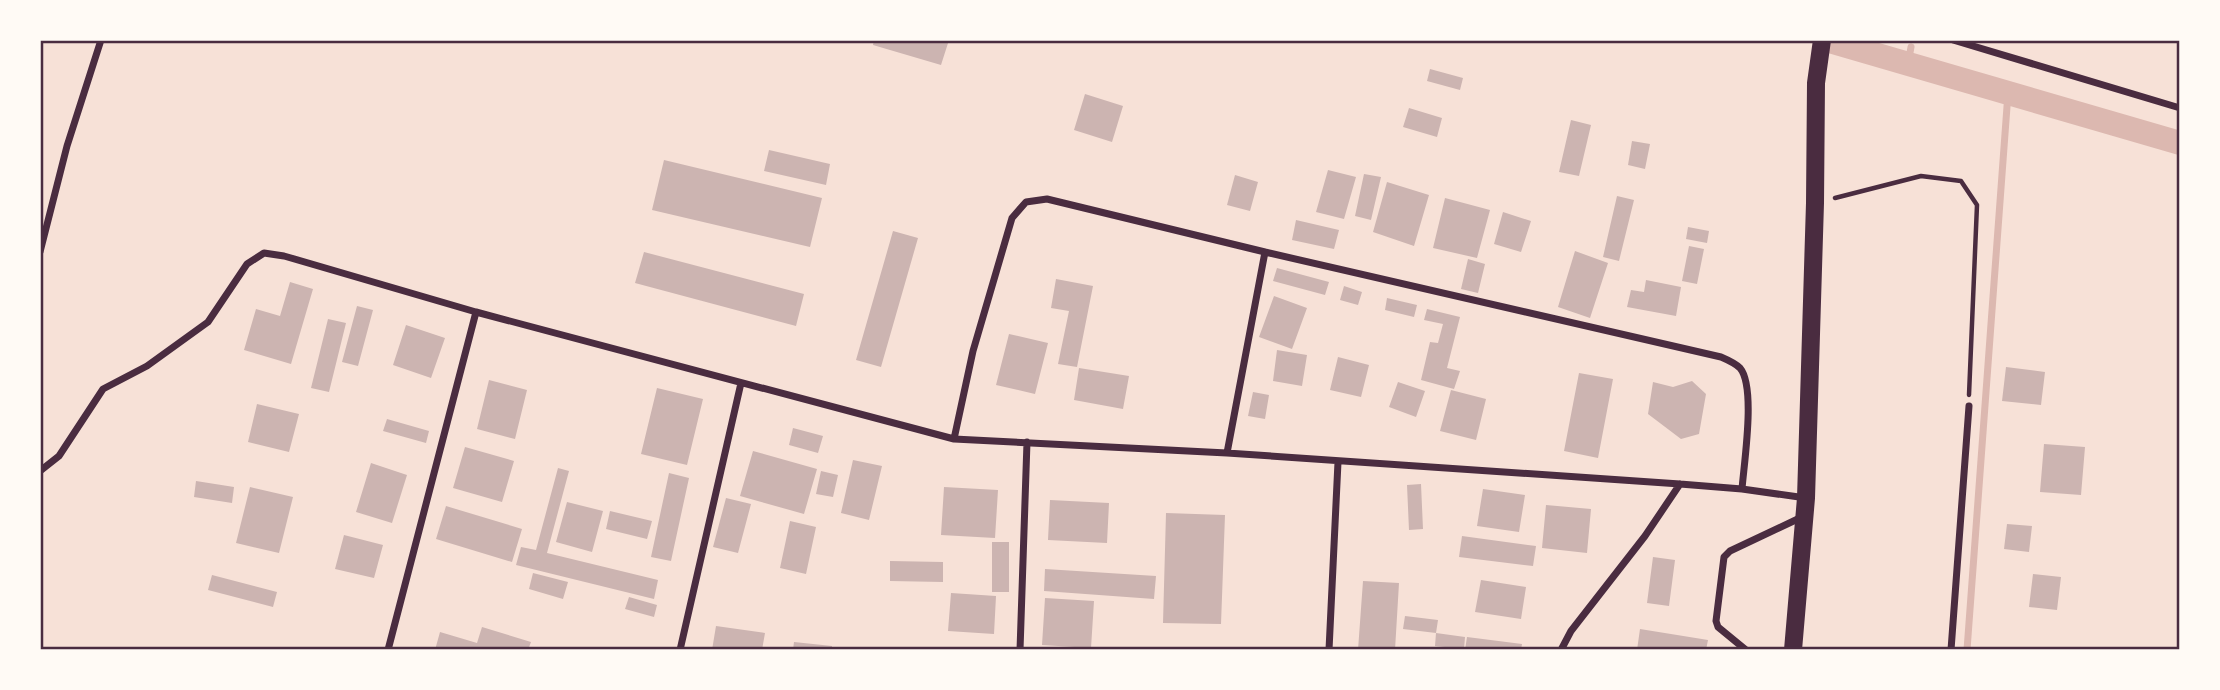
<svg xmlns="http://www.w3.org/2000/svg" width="2220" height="690" font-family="'DejaVu Sans',sans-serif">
  <rect width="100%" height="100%" fill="#f7e1d7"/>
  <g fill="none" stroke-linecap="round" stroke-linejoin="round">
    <path stroke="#dcb8b0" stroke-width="7" d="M1908,64L1911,47
      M1967,650L2008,93"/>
    <path stroke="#dcb8b0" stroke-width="24" d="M1826,40L2180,143"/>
  </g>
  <path fill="#ccb4b1" d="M874,40H949L941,65L873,45Z
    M1430,69L1463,78L1460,90L1427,81Z
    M1085,94L1123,106L1112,142L1074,130Z
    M1409,108L1442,118L1437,137L1403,127Z
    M1571,120L1591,125L1579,176L1559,172Z
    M1632,141L1650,144L1645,169L1628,165Z
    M769,150L830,164L826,185L764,171Z
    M664,160L822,198L810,247L652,210Z
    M1328,170L1356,177L1344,219L1316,212Z
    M1364,174L1381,177L1371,220L1355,216Z
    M1235,175L1258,182L1250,211L1227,205Z
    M1387,182L1429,195L1414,246L1373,232Z
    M1617,196L1634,200L1619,261L1603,257Z
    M1445,198L1490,210L1477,258L1433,248Z
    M1503,212L1531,221L1521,252L1494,244Z
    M1296,220L1339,230L1334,249L1292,240Z
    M1688,227L1709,231L1707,243L1686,239Z
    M893,231L918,238L881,367L856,360Z
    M1689,246L1704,249L1697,284L1682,281Z
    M1575,251L1608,263L1590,318L1558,307Z
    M644,252L804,294L796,326L635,283Z
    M1468,259L1485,264L1478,293L1461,289Z
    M1277,268L1329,282L1325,295L1273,281Z
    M1056,279L1093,286L1077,367L1058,364L1069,311L1051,308Z
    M1646,280L1681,287L1676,316L1627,307L1631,290L1644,292Z
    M290,282L313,289L291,364L244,350L256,309L280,316Z
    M1344,286L1362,292L1358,305L1340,300Z
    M1274,296L1307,308L1292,349L1259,337Z
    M1387,298L1417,305L1414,317L1385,310Z
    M357,306L373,310L358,366L342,362Z
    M1427,309L1460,317L1447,368L1460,371L1454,389L1421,380L1430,342L1438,343L1443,324L1424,320Z
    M328,319L346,323L329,392L311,388Z
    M406,325L445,338L431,378L393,365Z
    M1009,334L1048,343L1035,394L996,385Z
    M1277,350L1307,355L1302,386L1273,381Z
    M1338,357L1369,365L1361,397L1330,390Z
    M2006,367L2045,372L2041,405L2002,401Z
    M1079,368L1129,376L1123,409L1074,400Z
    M1579,373L1613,379L1598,458L1564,451Z
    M489,380L527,390L515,439L477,429Z
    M1692,381L1706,394L1699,434L1681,439L1648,414L1653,382L1673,387Z
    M1398,382L1425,391L1416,417L1389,407Z
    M657,388L703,399L687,465L641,454Z
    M1451,390L1486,399L1476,440L1440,431Z
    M1253,392L1269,395L1265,419L1248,416Z
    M257,404L299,414L289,452L248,442Z
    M387,419L429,431L426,443L383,431Z
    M793,428L823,436L818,453L789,445Z
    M2044,444L2085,447L2081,495L2040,492Z
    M465,447L514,461L502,502L453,488Z
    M753,451L817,469L804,514L740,496Z
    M853,460L882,466L869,520L841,513Z
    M371,463L407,475L392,523L356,512Z
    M558,468L569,471L547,553L658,580L654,599L516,565L521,547L536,550Z
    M821,471L838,475L833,497L816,494Z
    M669,473L689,478L671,561L651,557Z
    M196,481L234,487L232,503L194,497Z
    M1421,484L1423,529L1409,530L1407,485Z
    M250,487L293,497L279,553L236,543Z
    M944,487L998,490L995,538L941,535Z
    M1483,489L1525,495L1519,532L1477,526Z
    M726,498L751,504L738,553L713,547Z
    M1050,500L1109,503L1107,543L1048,540Z
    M567,502L603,511L592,552L556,542Z
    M1546,505L1591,509L1587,553L1542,548Z
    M446,506L522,529L512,562L436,539Z
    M610,511L652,521L647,539L606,529Z
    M1166,513L1225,515L1221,624L1163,623Z
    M790,521L816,527L806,574L780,568Z
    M2007,524L2032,526L2029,552L2004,549Z
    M344,535L383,545L374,578L335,569Z
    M1462,536L1536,546L1533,566L1459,557Z
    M992,542H1009V592H992Z
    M1653,557L1675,560L1669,606L1647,603Z
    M890,561L943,562V582L890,581Z
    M1045,569L1156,576L1154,599L1044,591Z
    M533,573L568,582L563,599L529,589Z
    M2033,574L2061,577L2057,610L2029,607Z
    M212,575L277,592L273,607L208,590Z
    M1481,580L1526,587L1521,619L1475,612Z
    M1363,581L1399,583L1395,650H1358Z
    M951,593L996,596L994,634L948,631Z
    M629,597L657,605L654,617L625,609Z
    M1045,598L1094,601L1091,648L1042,645Z
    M1405,616L1438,620L1436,633L1403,629Z
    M716,626L765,633L762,650H712Z
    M482,627L531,642L528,650H435L440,632L477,643Z
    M1640,629L1708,640L1706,650H1637Z
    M1436,633L1465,637L1464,649L1435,646Z
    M1467,637L1522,644L1521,650H1465Z
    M794,642L832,646V650H793Z"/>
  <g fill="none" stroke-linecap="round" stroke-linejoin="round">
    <path stroke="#4a2c40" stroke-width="4.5" d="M1835,198L1921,176L1961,181L1977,205L1969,395"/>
    <path stroke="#4a2c40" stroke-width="7" d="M1953,40L2180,108
      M40,252L67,146L101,40
      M954,439L973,351L1012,218L1026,202L1047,199L1265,252
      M1227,453L1265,252L1721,357C1728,360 1735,363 1740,368C1756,387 1744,463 1742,489
      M40,471L59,456L103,389L147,366L208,322L247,264L264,253L284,256L476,312L954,439L1227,453L1680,484L1742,489L1806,498
      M388,650L476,312
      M680,650L741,383
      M1020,650L1027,442
      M1329,650L1338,462
      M1561,650L1571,631L1645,536L1680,484
      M1746,650L1718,627L1716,621L1724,557L1730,551L1802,517
      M1951,650L1969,406"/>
    <path stroke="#4a2c40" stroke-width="18" d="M1793,650L1806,498L1815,203L1816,83L1822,40"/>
  </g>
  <rect width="2220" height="690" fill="none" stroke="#fffaf5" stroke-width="84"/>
  <rect x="42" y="42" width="2136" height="606" fill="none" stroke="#4a2c40" stroke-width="2.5"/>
</svg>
